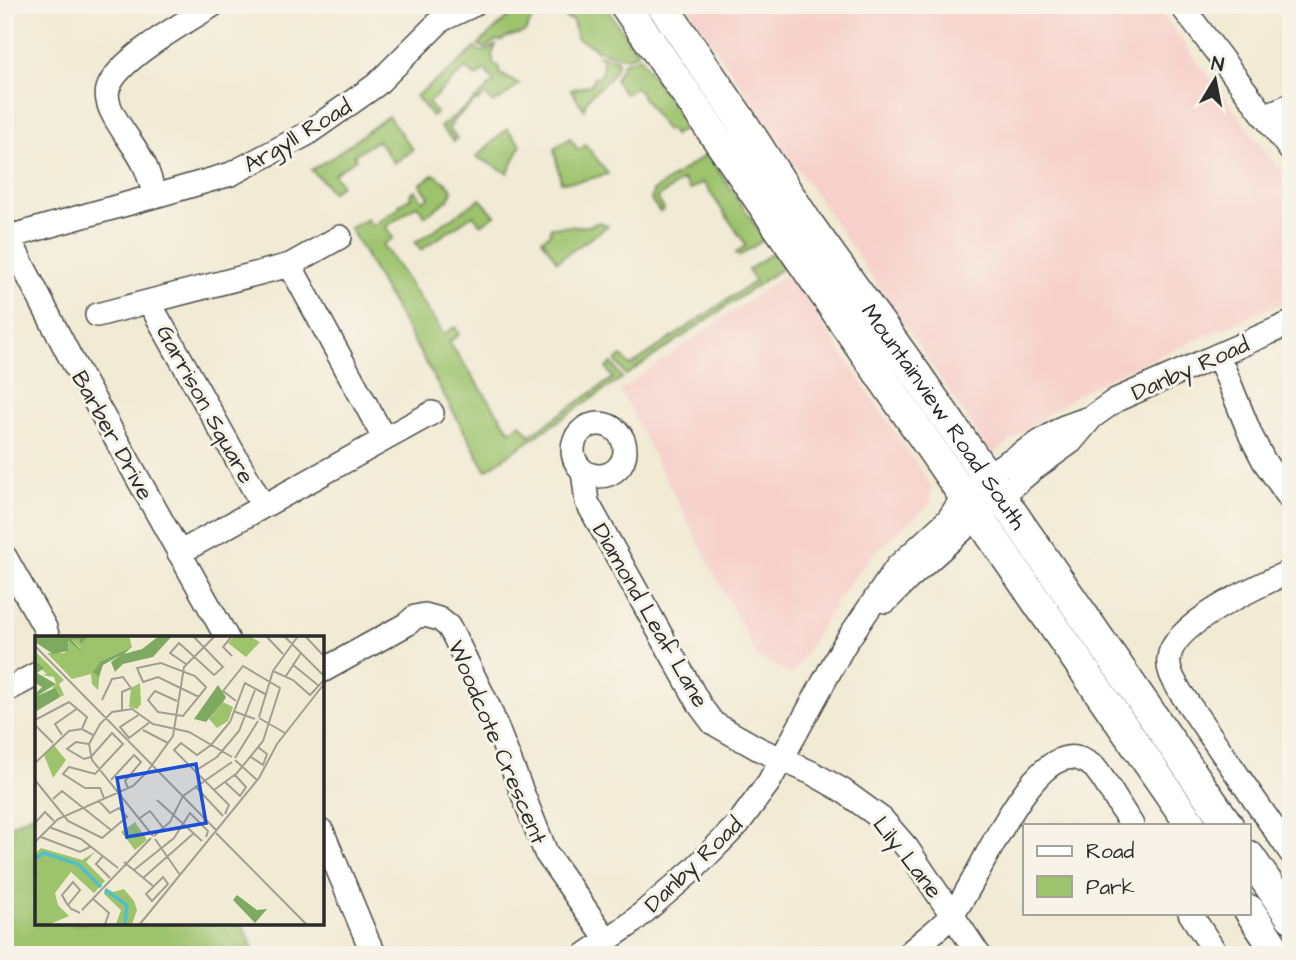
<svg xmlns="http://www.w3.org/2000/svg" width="1296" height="960" font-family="'Architects Daughter',sans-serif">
  <rect width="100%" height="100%" fill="#f7f3e8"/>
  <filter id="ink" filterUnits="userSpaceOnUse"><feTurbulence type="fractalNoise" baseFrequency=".0143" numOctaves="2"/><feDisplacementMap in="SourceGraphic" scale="14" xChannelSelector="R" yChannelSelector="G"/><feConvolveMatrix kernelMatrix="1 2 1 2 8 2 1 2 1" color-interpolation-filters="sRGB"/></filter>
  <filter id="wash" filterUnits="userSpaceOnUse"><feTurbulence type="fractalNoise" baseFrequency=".00686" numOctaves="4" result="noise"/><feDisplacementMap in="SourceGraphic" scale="28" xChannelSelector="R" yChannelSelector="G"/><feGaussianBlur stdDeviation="1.57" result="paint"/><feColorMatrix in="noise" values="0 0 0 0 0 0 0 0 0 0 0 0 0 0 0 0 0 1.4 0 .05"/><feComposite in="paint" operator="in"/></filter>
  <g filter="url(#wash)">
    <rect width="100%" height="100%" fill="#f1ead4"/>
    <path fill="#f7d0cb" d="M686,5H1155L1291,185V299L1124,371L1085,390L1052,411L991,455L919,346Z
      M788,273L932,487L930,504L873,554L842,593L792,675L758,658L620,390Z"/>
    <path fill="#9dc36d" stroke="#64774c" stroke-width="2" d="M521,5H604L638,53C621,62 614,53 596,50V48L577,38L573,21L564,17V13L554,9L544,11L543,15L534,16L525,32L505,38L503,40L495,41L485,48L478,45Z
      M496,45L492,55L494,65L499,66L500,74L519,84L500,100L499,99L493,103L485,95L478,101L476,100L451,123L452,125L448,128L457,138L454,141L440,127L469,105L494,82L485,70L476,77L466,68L428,103L436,112L432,116L416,96L453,68L475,48C485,55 487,49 496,45Z
      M597,55L616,59L618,61C612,87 587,89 584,109L571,90L592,84L594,77L599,78L603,68L602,57Z
      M640,57L687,126L674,135L670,129L666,131L636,87L625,94L615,80L623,63Z
      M388,116L413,150L394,163L378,140L354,155L356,159L334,174L341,185L331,193L325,183L311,170L333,157Z
      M507,129L521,145L508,173L476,157Z
      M570,138L578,150L586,145L608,174L581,181L561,182L554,149Z
      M707,154L765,239L739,256L736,253L746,245L703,182L690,190L683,180L657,198L664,209L660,212L651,200L653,191Z
      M434,174L450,186L452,190L449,199L425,216L417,205L386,227L393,238L383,245L444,334L455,327L459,334L449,342L510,431L521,424L530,435L613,378L606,368L612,363L622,378L486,470L350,228L367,219L372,226L399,208V205L411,197L410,194L415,190L423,201L429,197L420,184Z
      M480,199L495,215L481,225L473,215L421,250L415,243Z
      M600,222L608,226L557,261L542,239L550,234L551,227L588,226Z
      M774,252L784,267L626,375L616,361L622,356L630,366L755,281L748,270Z
      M37,812V923H242L255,955H5V828Z"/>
  </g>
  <g filter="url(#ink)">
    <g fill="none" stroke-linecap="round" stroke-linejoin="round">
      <defs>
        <path id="minor" d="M1181,5L1291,151
          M441,20L473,5
          M1264,116L1291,105
          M155,196C152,186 149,175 145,166C136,146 120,130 111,110C108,103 106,96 108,89C117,59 186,22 213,5
          M5,229L20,260L69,355L227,638
          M5,238L155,196L231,174L305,135L376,85L441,20L451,5
          M290,265L384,438
          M149,302L263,506
          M97,315L290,265L340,237
          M1218,355L1251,436L1264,461L1291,500
          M573 450a26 26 0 1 1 52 0a26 26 0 1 1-52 0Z
          M583,471L587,502L701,707L713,723L759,749L812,773L842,790L882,819L907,848L979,955
          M179,553L432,413
          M5,557L45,628L48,638
          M1291,571C1262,584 1173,623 1169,658C1167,671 1175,682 1181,693L1291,853
          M886,601L907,580L978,516L1032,470L1071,442L1092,417
          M322,671L407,624L415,617L425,615L439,619L448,626L453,634L489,708L546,853L607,940
          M5,691L37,674
          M322,831L368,942L375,955
          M1190,913L1217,955
          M585,955L629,925L693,870L738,824L769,782L844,645L897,567L948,520L964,496L998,468L1064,427L1092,417L1116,400L1291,323
          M907,955C921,942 938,930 951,916C977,887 1030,741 1080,759C1085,761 1090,764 1094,767C1107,782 1120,808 1132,825"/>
        <g id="major">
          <path d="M625,5L1191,825"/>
          <path id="s1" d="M662,5L738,116L806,221L914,371L1228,825"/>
          <path d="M1249,856L1291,917"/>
          <path d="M1249,910L1279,955"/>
        </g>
      </defs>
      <use href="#minor" stroke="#494844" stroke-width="26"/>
      <use href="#major" stroke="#494844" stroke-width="33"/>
      <use href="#minor" stroke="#fff" stroke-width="23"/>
      <use href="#major" stroke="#fff" stroke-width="30"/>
    </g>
  </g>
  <g text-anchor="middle" stroke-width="6" stroke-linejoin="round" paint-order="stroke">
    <g font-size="23" fill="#2b2b2b" stroke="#f7f3e8">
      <text transform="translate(297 135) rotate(-31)" y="8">Argyll Road</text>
      <text transform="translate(1190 368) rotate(-24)" y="8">Danby Road</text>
      <text transform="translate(206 404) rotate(61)" y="8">Garrison Square</text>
      <text dy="8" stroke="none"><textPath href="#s1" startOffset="499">Mountainview Road South</textPath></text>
      <text transform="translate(113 435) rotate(61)" y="8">Barber Drive</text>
      <text transform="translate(651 615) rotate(60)" y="8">Diamond Leaf Lane</text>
      <text transform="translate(498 742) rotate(67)" y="8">Woodcote Crescent</text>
      <text transform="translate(908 857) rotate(52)" y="8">Lily Lane</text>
      <text transform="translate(693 864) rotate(-44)" y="8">Danby Road</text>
    </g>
  </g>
  <g transform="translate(35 636)">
    <rect width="289" height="289" fill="#f1ead4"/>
    <path d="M53,0H94L97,11L66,25L63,54L57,48L56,38L37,43L12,17H30L34,5L35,6L47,13L37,4ZM199,0H214L225,6L211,21L193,7ZM0,15L29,44L24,48L29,59L25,61L17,52L21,48L19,41L7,39L12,38L0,28ZM105,47L106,68L102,73L94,71L96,52ZM188,66L198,71L193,85L182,92L174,83ZM18,108L31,124L18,142L9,119ZM100,186L112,204L100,214L86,196ZM6,212L47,224L60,216L51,226L70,245L59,257L36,236L20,257L23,269L34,280L15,288H0V218ZM71,252L78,256L89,253L99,265L102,274L97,288H81L86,274L69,258Z" fill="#9dc36d"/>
    <path d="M3,0H53L46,8L44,3L37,4L48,16L33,5V15L18,18L0,6ZM124,0H137L118,21L88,28L80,36L76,26L86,19L68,29L64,41L58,36L66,25L97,11L89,18L107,13ZM0,25L9,32L2,37L21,48L2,60L20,52L25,61L0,76V58L7,51L0,47ZM183,49L191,61L188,66L171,86L159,83ZM202,259L222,274L232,273L220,287L198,264Z" fill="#7ea960"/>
    <path fill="none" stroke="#51bfc7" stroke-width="3.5" d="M0,223L9,217L43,228L66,251M70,254L92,269L90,288"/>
    <path fill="none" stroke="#a29e90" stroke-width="2" d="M231,0L248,18M249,0L289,40M270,0L289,20M0,10L182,195M197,20L188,11L197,0M151,28L135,17L144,7L179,39L188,31L158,0M257,28L284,50M238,35L258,44L275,59L289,44M251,40L266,17M67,64L77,43L88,41L96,52L87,56V74M142,65L120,55L113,64L123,76L148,80L170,53L171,51L160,40L126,27L102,32L108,46L123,41L164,61M198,75L220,83M105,78L85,91L94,102L115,86M224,81L238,35L263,0M224,82L250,97M0,84L34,66L52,81L47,93M0,89L18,107M108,94L133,107M27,99L20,88L43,72M54,108L41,106L32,113L49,123L56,121M56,121L77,97L88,108L60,138L34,131L28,138L50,152H65L69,162M216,121L228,129L232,118L223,111M200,122L223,85M200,124L222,144M0,127L34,95L47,93L58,99M160,135L182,121L204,95L220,54M0,144L33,185L67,202L92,181L84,172L75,177L63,164M76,144L99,119L106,126L90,145L93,152M190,146L205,160L211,151L200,139M160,150L188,180M179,154L202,137L228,105L245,52L208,30L188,55L201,65M18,163L27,155L76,194M122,164L167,205M190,178L194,169L139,114L146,107L162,119L176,109L195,86L210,47L230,58M105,182L115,175L129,193M0,187L10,176L19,185M14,191L46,203L83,232M181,197L271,288M118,200L57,124L54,108L65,88L77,76L97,73L118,88L154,96L197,121M119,200L135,186L148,160L197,126M6,201L45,216L55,211M120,203L145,239M0,206L23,183L98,150L112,136L138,100L149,31L180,0M68,220L61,228L75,242M89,226L118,250M99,234L139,202L155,177L173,195L171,201M128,241L133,248L117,265L111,258ZM108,242L159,197M57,262L74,277L70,288M33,269L45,254L38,246L27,259L32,268L34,270L36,273L39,274L45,277M47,274L116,202M105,288L224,142L242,108L289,48"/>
    <path fill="#1d4ed8" fill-opacity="0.15" stroke="#1d4ed8" stroke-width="3.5" d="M161,128L171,187L92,201L82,142Z"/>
    <rect width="289" height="289" fill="none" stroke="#2b2b2b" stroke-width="3.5"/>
  </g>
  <rect width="1296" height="960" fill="none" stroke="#f7f3e8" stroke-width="28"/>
  <rect x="1023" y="824" width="228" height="91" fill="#f7f3e8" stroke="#a5a39c" stroke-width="2"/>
  <rect x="1037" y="846" width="35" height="10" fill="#ffffff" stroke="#a5a39c" stroke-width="2"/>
  <text x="1086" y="858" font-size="21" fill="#2b2b2b">Road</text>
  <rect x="1037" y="876" width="35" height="21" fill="#9dc36d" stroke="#a5a39c" stroke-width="2"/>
  <text x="1086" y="894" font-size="21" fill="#2b2b2b">Park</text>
  <g transform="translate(1215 80) rotate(10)" stroke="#f7f3e8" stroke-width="5" paint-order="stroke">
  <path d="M0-5L12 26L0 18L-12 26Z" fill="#2b2b2b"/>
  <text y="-10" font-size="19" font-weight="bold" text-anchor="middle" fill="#2b2b2b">N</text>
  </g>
</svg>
